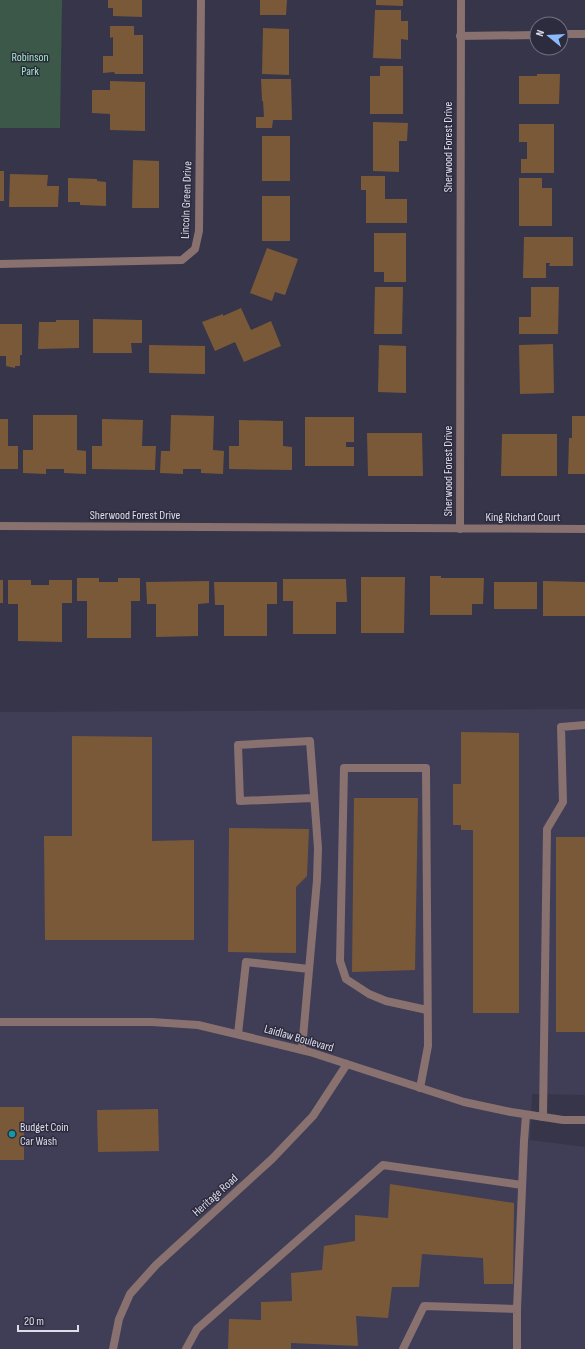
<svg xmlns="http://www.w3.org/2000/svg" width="585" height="1349" font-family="'Sofia Sans Condensed',sans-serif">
  <rect width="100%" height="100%" fill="#373549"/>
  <path fill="#403d57" d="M585,709V1095L532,1094L530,1140L585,1147V1349H0V712Z"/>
  <path fill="#3c5848" d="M0,0H62L60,128H0Z"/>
  <path fill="#7a5939" d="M108,0H142V17L113,16V8H108Z
    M260,0H287L286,15H260Z
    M376,0H403V6L376,5Z
    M375,10H401V21H408V40L401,39V59L373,58Z
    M110,26H134V35H143V74H115L114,72L103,73V56H113V37L110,38Z
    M263,28L289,29V75L262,74Z
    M380,66H403V114H370V76H380Z
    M537,74H560L559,104H519V76H537Z
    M261,79H291L292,120H273L272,128H256V117H264L263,101H262Z
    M110,81L145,82V131L110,130V114L92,113V90H110Z
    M373,122L408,123L407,141H399V172L373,171Z
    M519,124H554V173H521V159H527V142H519Z
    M262,136H290V181H262Z
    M133,160L159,161V208H132Z
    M0,171H4V201H0Z
    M10,174L48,175L47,186H59L58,207H9Z
    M361,176H385V199H407V223H366V190H361Z
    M68,178L97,179V181L106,182V206L80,205V202H68Z
    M519,178H542V188H552V226H519Z
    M262,196H290V241H262Z
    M374,233H406V282H384V272H374Z
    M524,237H573V266H549L550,263H546V278H523Z
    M267,248L298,259L285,295L275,292L272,301L250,293Z
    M375,287H403L402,334H374Z
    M531,287H559L558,334H519V317H531Z
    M241,308L251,330L271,321L281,346L244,362L235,342L215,351L202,322L223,314V316Z
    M93,319L142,320V343H131L132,353H93Z
    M56,320H79V348L38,349L39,322H56Z
    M0,324H22V355H20V366H15V368L6,366V356H0Z
    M553,344L554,393L520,394L519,345Z
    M149,345L205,346V374L149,373Z
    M379,345L406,346V393L378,392Z
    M33,415H77V450L86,451V474L64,473V469H46V474L23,473V450H33Z
    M171,415L214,416L213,450L224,451L223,474L201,473V469H183V474L160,473L161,451H170Z
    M572,416H585V474H568L569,438H572Z
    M305,417H354V442H346V447H354V466H305Z
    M0,419H8V446H18V469H0Z
    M102,419L143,420L142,446H156L155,470L92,469V446H102Z
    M239,420L283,421V446L292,447V470L229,469V446H239Z
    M367,433H422L423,476H368Z
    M502,434H557V476H501Z
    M430,576H441V578H484L483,604H472V615H430Z
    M361,577H405L404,633H361Z
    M77,578H99V582H118V578H140V601H131V638H87V601H77Z
    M283,579H346L347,602H336V634H293V601H283Z
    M0,580H3V603H0Z
    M8,580H31V585H49V580H72V603H62V642L18,641V604H8Z
    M209,581V603L198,604V636L156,637V604H147L146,582Z
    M543,581L585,582V616H543Z
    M214,582H277V604H267V636H224V605H215Z
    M494,582H537V609H494Z
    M461,732L519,733V1013H473V830H461V825H453V784H461Z
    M72,736L152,737V841L194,840V940H45L44,836H72Z
    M354,798H418L415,970L352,972Z
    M229,828L309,829L307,876L296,887V953L228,952Z
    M556,837H585V1032H556Z
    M0,1107H24V1160H0Z
    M158,1109L159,1151L98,1152L97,1110Z
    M390,1184L514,1203L513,1284H484L483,1258L422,1254L419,1287H392L388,1318L356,1316L358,1346L291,1343V1349H228L229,1319L261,1320V1302L292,1301L291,1273L322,1270L324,1246L355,1241V1215L388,1218Z"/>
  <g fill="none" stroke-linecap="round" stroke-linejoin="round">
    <path stroke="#88716e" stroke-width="8" d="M238,1034L246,962L309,969
      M302,1049L317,880L318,848L310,741L238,745L240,801L313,798
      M420,1088L428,1046L426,768H344L340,961L346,979L369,994L386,1001L427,1010
      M543,1117L547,829L563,802L561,727L585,725
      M517,1309V1349
      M186,1349L197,1329L383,1165L522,1185
      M403,1349L424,1306L517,1309L524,1141L526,1115"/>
    <path stroke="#88716e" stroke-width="8" d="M561,34H585
      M460,36L537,35
      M0,264L182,260L195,249L199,231L201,0
      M0,526L585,529
      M460,529L461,0
      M0,1022H152L198,1025L310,1052L464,1102L511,1112L563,1120H585
      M113,1349L119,1319L130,1294L156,1265L272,1159L313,1116L347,1064"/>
  </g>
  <circle fill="#0f9aa8" stroke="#2d2b3e" stroke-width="1.5" cx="12" cy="1134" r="4"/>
  <g text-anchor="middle" stroke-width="3" stroke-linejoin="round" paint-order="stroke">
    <g font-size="12" fill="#a0eac1" stroke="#2d2b3e">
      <text x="30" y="61">Robinson<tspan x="30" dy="14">Park</tspan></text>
    </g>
    <g font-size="12" fill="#deddea" stroke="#2d2b3e">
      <text transform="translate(448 147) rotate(-90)" y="4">Sherwood Forest Drive</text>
      <text transform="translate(186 200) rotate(-88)" y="4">Lincoln Green Drive</text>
      <text transform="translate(448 471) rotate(-90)" y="4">Sherwood Forest Drive</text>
      <text x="135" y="519">Sherwood Forest Drive</text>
      <text x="523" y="521">King Richard Court</text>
      <text transform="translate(299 1038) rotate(16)" y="4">Laidlaw Boulevard</text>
      <text transform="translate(215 1195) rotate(-42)" y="4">Heritage Road</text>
    </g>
    <g font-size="12" fill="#deddea" stroke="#2d2b3e" text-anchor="start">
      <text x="20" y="1131">Budget Coin<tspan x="20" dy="14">Car Wash</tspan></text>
    </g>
  </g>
  <g transform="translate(549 36) rotate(288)"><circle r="19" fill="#2d2b3e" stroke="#747283"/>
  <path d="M0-3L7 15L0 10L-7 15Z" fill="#8bb9fc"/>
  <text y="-6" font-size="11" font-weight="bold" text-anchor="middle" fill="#deddea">N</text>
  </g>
  <path d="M18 1325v6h60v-6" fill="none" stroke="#deddea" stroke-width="2"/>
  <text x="24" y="1325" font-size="12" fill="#deddea" stroke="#2d2b3e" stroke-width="3" paint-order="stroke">20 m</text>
</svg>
